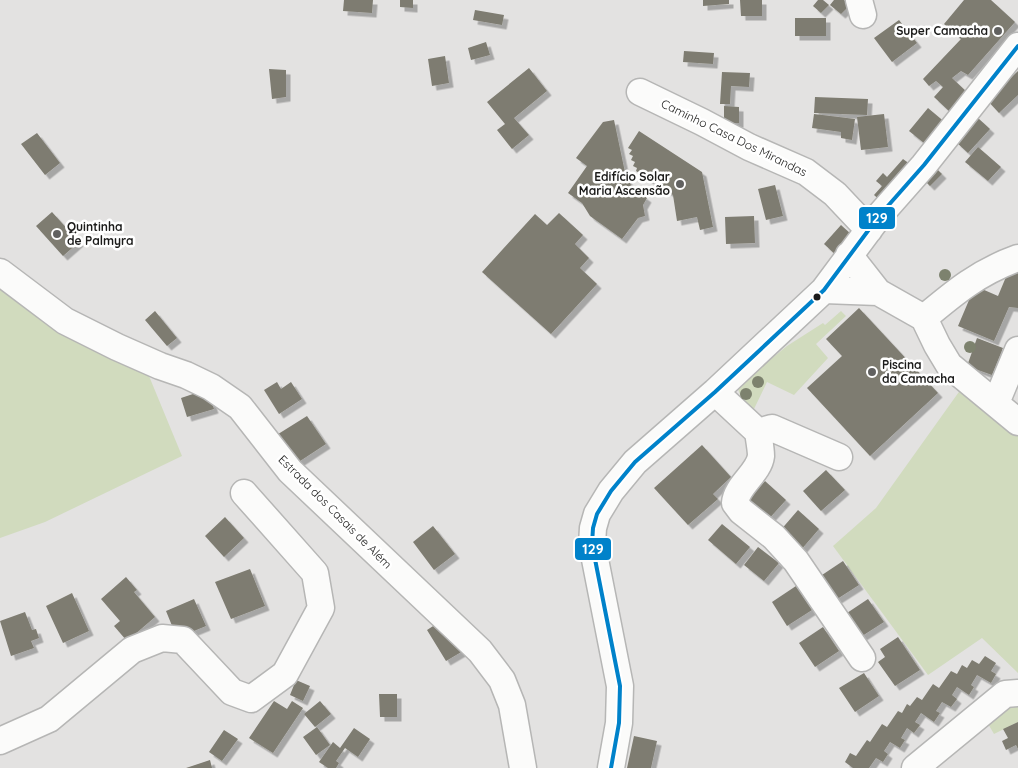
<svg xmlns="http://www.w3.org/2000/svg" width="1018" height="768" font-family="Quicksand,sans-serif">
  <defs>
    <filter id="shadow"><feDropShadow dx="4.5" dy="4.5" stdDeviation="0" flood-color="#0004"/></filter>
  </defs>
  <rect width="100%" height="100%" fill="#e3e2e1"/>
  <path fill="#d1dbbe" d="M0,286L149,376L182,456L45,522L0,538Z
    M841,311L846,316L816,344L828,358L794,395L767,382L754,409C745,404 741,399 738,389L740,384L787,346L823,323L825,325Z
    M961,389L1018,431V673L982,638L928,675L833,546L876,508Z
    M1018,702V722L994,734L987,722Z"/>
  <path fill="#7e7c71" filter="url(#shadow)" d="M344,0H373L372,13L343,11Z
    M400,0H413V8L400,7Z
    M703,0H729V4L703,6Z
    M740,0H762V16H741Z
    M818,0H823L829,5L821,13L813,6Z
    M834,0H844L850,5L841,14L830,5Z
    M964,0H991L1015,22L968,75L961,71L952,78L969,94L951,113L934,97L943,87L936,81L929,86L923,79L961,39L944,24Z
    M475,10L504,15L502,25L473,20Z
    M795,18H826V36H795Z
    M899,20L917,43L892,62L874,38Z
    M486,42L490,55L471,60L468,48Z
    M684,51L714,53L713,64L683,62Z
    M445,56L449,83L432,86L428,59Z
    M529,68L547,91L514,118L529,135L512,149L497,130L505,124L487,102Z
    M269,69L286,70V97L272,99Z
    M1018,71V95L999,113L987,100Z
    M722,72L750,73L749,87L731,86L730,104H720Z
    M815,97L868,99L867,115L814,113Z
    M724,106L739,107V123H724Z
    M928,108L947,124L929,147L909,131Z
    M814,114L855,119L852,140L841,138V132L812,128Z
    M884,114L888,147L861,150L857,117Z
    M978,118L990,129L968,153L956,142Z
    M614,120L626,177L633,188L647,198L643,205L645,216L638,218L622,239L590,216L582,203L568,193L587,166L576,158L603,122Z
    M639,131L702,172L713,227L700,230L697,217L677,221L673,195L636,171L637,168L633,166L635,162L631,160L633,156L629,154L632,150L628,148Z
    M37,133L60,163L45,175L21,144Z
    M978,147L1001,167L988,181L965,162Z
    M903,159L914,167L882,202L874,195L882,186L876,181L883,173L887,177Z
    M936,168L942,174L930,186L924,180Z
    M775,185L783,216L766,220L758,189Z
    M52,212L79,242L63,256L36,226Z
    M559,213L583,235L575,244L589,258L580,268L597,284L551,334L482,272L535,214L547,225Z
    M754,216L755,243L726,244L725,217Z
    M841,225L853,236L838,257L824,244Z
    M1011,265L1018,268V308L1009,307L994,341L958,326L975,286L998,296Z
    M859,308L938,393L870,456L807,388L842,356L826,339Z
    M155,311L177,338L167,346L145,320Z
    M977,338L1003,348L992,375L967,366Z
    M277,382L281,389L291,382L302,399L279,414L264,390Z
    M199,392L210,397L214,409L187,417L181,398Z
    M307,416L326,444L294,465L275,436Z
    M702,445L731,477L713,494L718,499L688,525L654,488Z
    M826,470L845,490L821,511L803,491Z
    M765,481L786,500L766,522L745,503Z
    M798,510L819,529L800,551L779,532Z
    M225,517L244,538L224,557L205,536Z
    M722,524L750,547L736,564L708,540Z
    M433,526L455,554L434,570L413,542Z
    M758,547L779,563L764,581L744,565Z
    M843,561L859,585L834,601L819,577Z
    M250,569L265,606L231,619L215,582Z
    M126,577L137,590L134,592L155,617L127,641L114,626L120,621L101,599Z
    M796,586L812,610L787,626L772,602Z
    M72,593L89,631L63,643L46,606Z
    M194,599L206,626L177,638L166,611Z
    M868,599L884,622L859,638L844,615Z
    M25,612L32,630L36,629L39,638L31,641L34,648L11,656L0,621Z
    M444,619L463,651L446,661L427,630Z
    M823,627L839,651L815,667L799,643Z
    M898,637L920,670L895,686L878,662L885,657L880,649Z
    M985,656L996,663L991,671L996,674L991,683L977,675L971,685L974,687L969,695L957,687L952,695L957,699L951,707L942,702L936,711L940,713L934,722L921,713L915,722L920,725L914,733L907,728L901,738L905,740L900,748L890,742L884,751L888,754L883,762L876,758L869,768H853L845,762L850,753L856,756L867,740L870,742L882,724L887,727L898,711L902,713L907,704L910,706L917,697L922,700L933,684L939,688L951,671L957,674L962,665L967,668L972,660L979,664Z
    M864,673L879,696L855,712L839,688Z
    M296,680L310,686L303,701L290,695Z
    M379,694H397V717H380Z
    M274,701L287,709L292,701L303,708L273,753L249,738Z
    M320,701L331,714L315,727L304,714Z
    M1018,722V749L1016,745L1006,750L1002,741L1008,738L1003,729Z
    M317,727L330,745L316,755L303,737Z
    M354,728L370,739L358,757L345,748L336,761L339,763L336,768H328L319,762L333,742L340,748Z
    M224,730L238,739L222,761L209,752Z
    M634,736L657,741L651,768H627Z
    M210,760L212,768H186Z"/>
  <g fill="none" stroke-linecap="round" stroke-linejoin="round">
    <defs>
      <path id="minor" d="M859,0L863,15
        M640,92L702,122L749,147L806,172L835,194L869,230
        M849,255L878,292L924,318
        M1018,258C979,272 955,292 924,318L937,345L949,365L1018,422
        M0,272L65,321L117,347L160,366L186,375L211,387L240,407L290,471L480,651L502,680L512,705L523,768
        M824,290L878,292
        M715,392L758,432C759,439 761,449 761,456C759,473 736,486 735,503L741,511L774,537L796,561L862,658
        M996,403L1018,350
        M758,432L772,428L839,457
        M0,741L49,719L132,650L162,638L183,640L232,692L251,699L285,674L321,608L315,573L244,493
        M611,768L619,723L620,686L592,544L593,528L597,514L611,491L635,462L715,392L824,290L879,216L924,165L1018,46
        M915,768L1005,694L1018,693"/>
    </defs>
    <use href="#minor" stroke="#b6b6b5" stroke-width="29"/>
    <use href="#minor" stroke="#fbfbfa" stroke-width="26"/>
    <defs>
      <path id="bus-1" d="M611,768L619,723L620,686L592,544L593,528L597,514L611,491L635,462L715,392L824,290L879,216L924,165L1018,46"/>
    </defs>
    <use href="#bus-1" stroke="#fff" stroke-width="8"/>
    <use href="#bus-1" stroke="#0082ca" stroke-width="4"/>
  </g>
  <g fill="#7d826e">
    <circle cx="945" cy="275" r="6"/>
    <circle cx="970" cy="347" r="6"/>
    <circle cx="758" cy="382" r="6"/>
    <circle cx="746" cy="394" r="6"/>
  </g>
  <g fill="#616160" stroke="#fff" stroke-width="2">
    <circle cx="998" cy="31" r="5"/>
    <circle cx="680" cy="184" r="5"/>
    <circle cx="57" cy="234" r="5"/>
    <circle cx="872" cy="372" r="5"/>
  </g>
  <circle fill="#1b1b1a" stroke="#fff" stroke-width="2" cx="817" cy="297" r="4.5"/>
  <g text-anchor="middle" stroke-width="5" stroke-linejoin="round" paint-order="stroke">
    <g font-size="12" font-weight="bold" fill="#1b1b1a" stroke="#fff" text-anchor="end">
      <text x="988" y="35">Super Camacha</text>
      <text x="670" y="181">Edifício Solar<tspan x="670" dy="14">Maria Ascensão</tspan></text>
      <text x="67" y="231" text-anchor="start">Quintinha<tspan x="67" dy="14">de Palmyra</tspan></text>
      <text x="882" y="369" text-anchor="start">Piscina<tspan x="882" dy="14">da Camacha</tspan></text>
    </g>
    <g font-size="12" fill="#1b1b1a" stroke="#fff">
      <text transform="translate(734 138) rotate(26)" y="4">Caminho Casa Dos Mirandas</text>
      <text transform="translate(335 512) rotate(45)" y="4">Estrada dos Casais de Além</text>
    </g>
  </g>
  <g stroke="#fff" stroke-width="2">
    <rect x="858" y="206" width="38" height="24" rx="5" fill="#0082ca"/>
    <rect x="574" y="537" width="38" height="24" rx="5" fill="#0082ca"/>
  </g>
  <g font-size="14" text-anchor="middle" font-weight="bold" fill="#fff">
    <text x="877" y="223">129</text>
    <text x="593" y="554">129</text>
  </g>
</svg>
